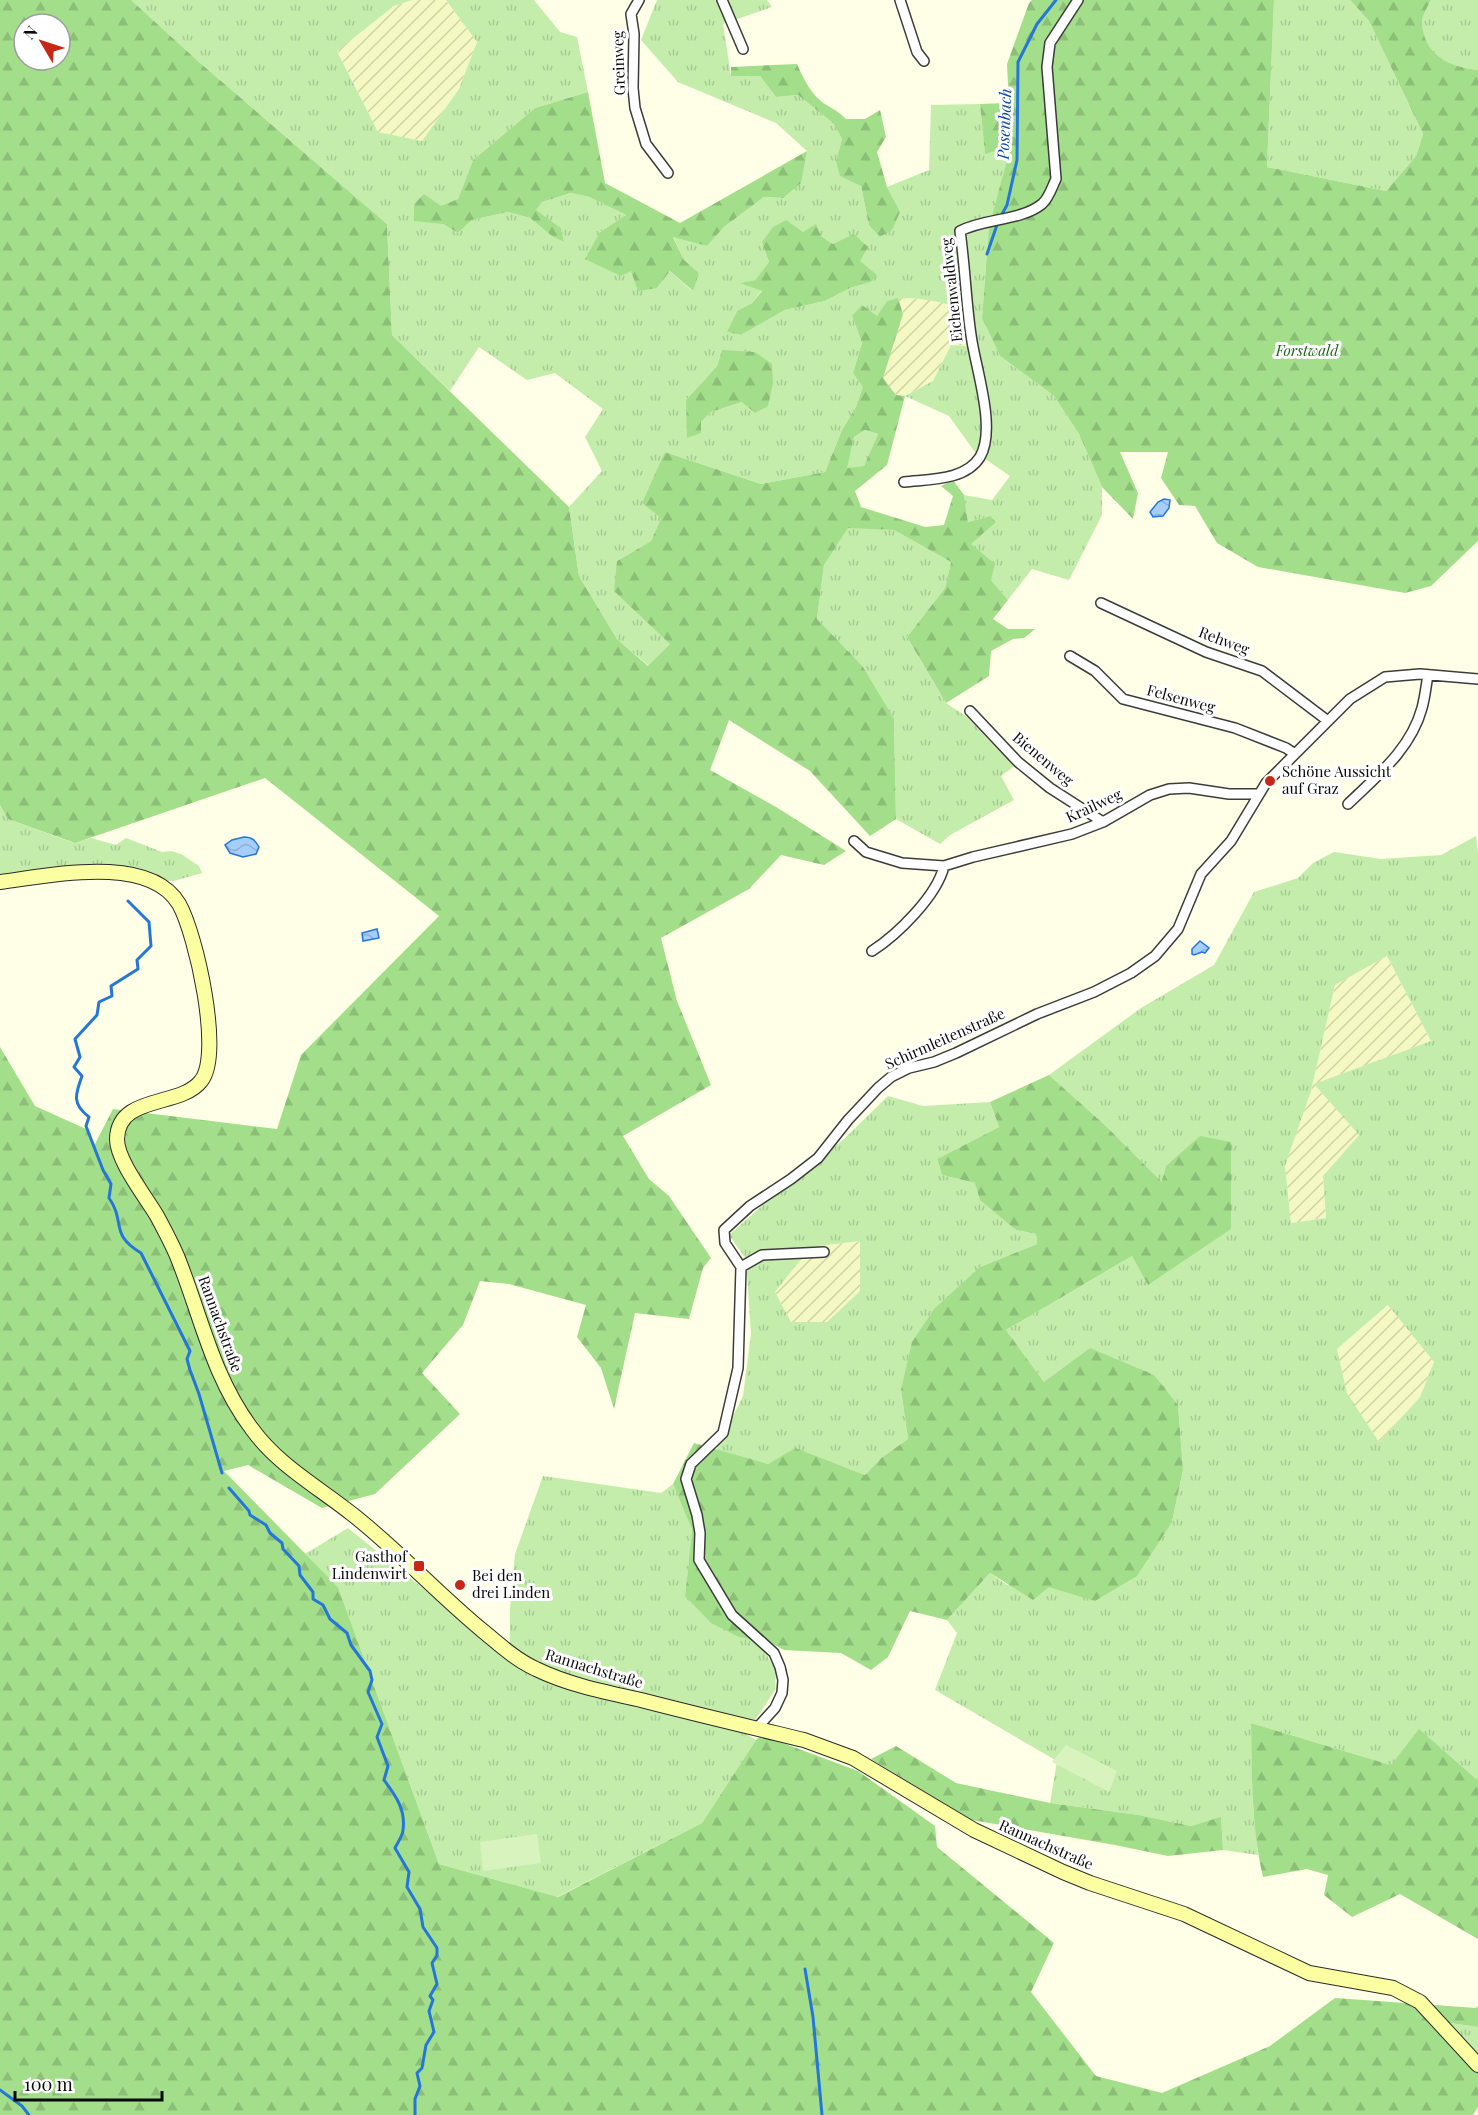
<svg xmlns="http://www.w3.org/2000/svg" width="1478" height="2115" font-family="'Playfair Display',serif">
  <defs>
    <pattern id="farmland-furrows" width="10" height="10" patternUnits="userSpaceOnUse" patternTransform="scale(1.5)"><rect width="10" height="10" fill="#f4f8c3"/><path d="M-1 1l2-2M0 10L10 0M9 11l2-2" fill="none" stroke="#d0d3a6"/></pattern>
    <pattern id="grass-tufts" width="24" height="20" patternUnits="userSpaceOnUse" patternTransform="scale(1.5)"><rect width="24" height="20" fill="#c4edac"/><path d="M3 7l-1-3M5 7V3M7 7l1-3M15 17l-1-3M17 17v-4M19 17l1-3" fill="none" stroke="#a7ca93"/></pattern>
    <pattern id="forest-firs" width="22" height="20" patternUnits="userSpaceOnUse" patternTransform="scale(1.5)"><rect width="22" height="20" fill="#a3df8a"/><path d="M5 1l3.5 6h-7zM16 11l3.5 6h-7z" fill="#8bbe76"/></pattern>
    <pattern id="water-waves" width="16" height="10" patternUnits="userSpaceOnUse" patternTransform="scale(1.5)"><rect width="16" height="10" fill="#a5cefc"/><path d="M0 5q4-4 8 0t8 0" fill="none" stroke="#8db0d7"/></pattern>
  </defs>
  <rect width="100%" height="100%" fill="#fffee6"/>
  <path fill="url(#farmland-furrows)" d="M412,0H446L477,42L459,89L422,141L378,132L337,50L394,6Z
    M898,298L927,299L964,307L968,346L951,345L933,381L905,396L896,395L883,378L903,314Z
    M1387,956L1431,1041L1315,1084L1359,1135L1323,1176L1326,1218L1291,1223L1285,1166L1311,1091L1335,985Z
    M860,1241V1291L827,1322H791L775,1292L811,1247Z
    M1389,1305L1434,1362L1420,1397L1379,1442L1347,1393L1337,1349Z"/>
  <path fill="url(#grass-tufts)" fill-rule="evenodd" d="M131,0H412L394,6L337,51L378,132L422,141L459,89L477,42L446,0H534L560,32L577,37L588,92L535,108L473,160L458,199L441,207L443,224L458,233L472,220L508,212L530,218L553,237L564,242L561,228L535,210L542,202L571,193L589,197L626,215L600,232L631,271L657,288L670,271L692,291L699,273L684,260L673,236L707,246L724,227L764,197L783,198L807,151L776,123L678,82L641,40L657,0H767L772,7L723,24L731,76H760L776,97L798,95L834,124L842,139L836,161L861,186L869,225L899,212L887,187L929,170L931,105L980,104L985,153L1012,145L989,226L982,318L1000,356L1054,396L1079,434L1102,487V515L1069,580L1032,569L1008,600L991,580L971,544L990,516L968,522L964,495L992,500L1010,476L975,452L949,416L905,396L933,381L951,345L968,346L964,308C938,302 912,294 887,301L877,317L852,316L862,343L853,373L864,387L856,407L842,430L825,472L761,484L665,452L661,518L651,541L617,561L670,644L649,666L617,639L579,576L569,507L602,471L585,437L603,409L555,373L527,380L479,347L450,391L392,335L387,224L199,62ZM803,232L821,236L833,244L871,282L850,288L825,301L785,310L741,335L728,332L737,311L752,303L762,290L742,283L755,280L769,262L762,242ZM722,350L742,402L711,412L701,422L686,400L717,366Z
    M1274,0H1350L1369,21L1423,134L1416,156L1386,191L1267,167Z
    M1431,0H1478V70C1450,67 1422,55 1422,22C1422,16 1428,6 1431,0Z
    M865,430L878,434L864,466L846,469L854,437Z
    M848,527L894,530L951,562L945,588L907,637L946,703L967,717L997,749L1016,765L1001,776L1014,800L950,835L940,844L896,819L894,719L817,619L824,565Z
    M0,805L8,819L74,843L91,838L116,845L126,838L162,852L171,851L181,854L199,866L202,873L174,881H165L136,870L0,878Z
    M1476,836L1478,852V1778L1477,1779L1391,1765L1251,1723L1253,1808L1258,1855L1223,1850L1221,1818L1191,1826L1139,1815L1050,1803L1057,1761L935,1690L957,1633L947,1620L990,1573L1007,1585L1048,1587L1172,1522L1183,1470L1178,1405L1044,1382L1006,1330L1132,1256L1149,1285L1163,1183L1106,1126L1049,1075L1141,1008L1214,965L1254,892L1298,878L1313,863L1334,852L1381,859L1441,855ZM1387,956L1431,1041L1314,1084L1359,1135L1323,1176L1326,1218L1291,1223L1285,1166L1311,1091L1335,985ZM1388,1305L1434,1362L1420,1397L1379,1442L1347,1393L1337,1349Z
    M888,1096L923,1106L990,1102L999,1127L937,1159L942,1175L975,1183L1016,1230L1036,1234L1037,1244L980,1267L901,1390L908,1439L881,1458L865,1475L795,1449L768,1464L716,1450L743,1396L751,1334L746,1259L729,1235L772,1197L844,1139ZM860,1241V1291L827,1322H791L775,1292L811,1247Z
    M543,1476L661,1493L673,1484L692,1530L685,1596L758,1641L776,1670L775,1690L746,1734L756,1740L702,1823L557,1897L439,1864L338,1587L305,1554L348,1528L460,1618L510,1661V1609L515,1554Z
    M1441,2022L1478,2027V2065Z"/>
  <path fill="url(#forest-firs)" fill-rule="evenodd" d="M0,0H131L199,62L387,224L392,335L569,507L579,576L617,639L648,666L670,644L614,591L617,561L651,541L661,518L642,503L665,452L761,484L825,472L842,430L856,407L863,387L853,373L862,343L852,316L862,305L877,316L887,301L898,298L903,314L883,378L896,395L905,396L887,465L855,491L861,507L925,527L944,525L953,496L941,486L953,480L964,495L968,522L990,516L996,522L971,544L995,564L991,580L1008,600L993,619L1008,629H1035L1024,638L1013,639L991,651L989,676L946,703L907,637L945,588L951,562L894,530L848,528L824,565L817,619L863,667L894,719L896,819L870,836L810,771L729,720L710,770L776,807L846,851L824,865L781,855L749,889L661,938L677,1001L711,1085L623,1136L649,1179L669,1196L711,1258L703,1268L689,1319L635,1313L614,1409L601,1368L577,1337L586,1305L509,1284L480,1281L463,1325L422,1373L460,1414L375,1494L322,1508L248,1465L224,1471L338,1587L439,1864L558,1897L702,1823L756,1740L761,1735L858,1771L935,1826L937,1847L1054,1943L1031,1992L1096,2076L1162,2093L1270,2046L1335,1998L1476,2008L1478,2006V2027L1442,2022L1478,2065V2107L1473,2115H0V1047L35,1106L86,1129L94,1146L113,1109L277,1129L301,1055L439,916L265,778L75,843L8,819L0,805ZM24,24H60V60H24ZM865,430L878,434L864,466L847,468L854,437Z
    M1032,0H1274L1267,167L1386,191L1416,156L1423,134L1369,21L1350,0H1431C1428,6 1422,16 1422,22C1423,55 1450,67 1478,70V541L1431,586L1405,593L1258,567L1217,543L1195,506L1179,505L1161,478L1168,452H1120L1138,493L1133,519L1102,487L1079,434L1054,396L1000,356L982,318L989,226L1011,146L985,154L980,104L1009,103L1007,64L1029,3Z
    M797,64C803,77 810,93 822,102C831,108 838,111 846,119H865L880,110L886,137L877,152L887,187L900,212L892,230L880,237L869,225L861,186L840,176L836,161L842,139L834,124L798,95L776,97L760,76H731V67Z
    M588,92L605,183L680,223L807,151L801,183L783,198L764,197L724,227L707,246L673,237L684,260L699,273L693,291L670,271L657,288L638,291L631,271L621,276L585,259L600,232L626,215L589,197L571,193L542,202L536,210L561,228L564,242L553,237L530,218L508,212L472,220L458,233L443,224L414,221V204L424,194L441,206L458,199L473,160L535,108Z
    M786,220L803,232L816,224L821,236L833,244L854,234L868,247L860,261L877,275L871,282L850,288L825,301L785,310L741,335L727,332L737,311L752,303L762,291L740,283L755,280L769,262L762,242L773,227Z
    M722,350L755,352L772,364L773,383L768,406L755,413L742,402L711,412L701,422V433L687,438L686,400L717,366Z
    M1049,1075L1106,1126L1162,1182L1166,1166L1200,1136L1231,1142V1229L1148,1285L1132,1256L1006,1330L1044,1382L1090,1348L1154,1375L1178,1405L1183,1470L1172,1522L1137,1576L1095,1601L1049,1587L1033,1600L990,1573L947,1620L910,1611L888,1657L871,1670L841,1653L784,1650L771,1643L739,1637L711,1623L685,1596L692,1530L673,1484L694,1443L768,1464L795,1448L865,1475L881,1458L908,1439L901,1390L912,1342L934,1309L980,1267L1037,1244L1036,1234L1016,1230L980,1200L975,1183L942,1175L937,1159L999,1127L990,1102Z
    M1251,1723L1391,1765L1419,1729L1476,1779L1478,1778V1939L1400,1894L1352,1917L1324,1895L1328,1875L1307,1869L1263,1877C1251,1827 1252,1775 1251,1723Z
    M896,1746L956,1783L1050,1803L1139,1815L1191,1826L1221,1817L1223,1850L1168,1856L1115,1845L972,1820L871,1759Z"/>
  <path fill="#d9f3bf" d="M1066,1745L1117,1771L1109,1792L1052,1762Z
    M537,1834L541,1863L483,1871L480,1842Z"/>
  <path fill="url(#water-waves)" stroke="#2576da" stroke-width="1.5" d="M1164,499L1170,500L1169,508L1163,516L1153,517L1150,512L1158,502Z
    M244,837C252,837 255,840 259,847L256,854L243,857L230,853L225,845L232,840Z
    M377,929L379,938L363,941L362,933Z
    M1200,941L1209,948L1205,953L1202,952L1194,955L1192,954V949Z"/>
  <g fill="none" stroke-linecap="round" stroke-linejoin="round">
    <path stroke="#2576da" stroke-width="3" d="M1001,216L1007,205L1017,160L1018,62L1037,24L1056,0
      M987,254L998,222
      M128,901L149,922L151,946L137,960L138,969L111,986L112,996L99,1002L97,1015L75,1039L80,1057L74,1067L82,1076C75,1095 72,1104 89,1117L86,1126L103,1170L111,1184L109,1198C126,1222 109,1234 141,1253L190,1351L187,1359L190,1370L199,1394L222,1473
      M229,1488L249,1511L250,1515L266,1525L270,1533L282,1543L283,1549L299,1566L300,1575L313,1592V1599L323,1605L330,1619L347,1633L351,1645L370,1671L372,1680L368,1692L382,1724L377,1737L388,1766L384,1780C395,1795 406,1809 403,1830C403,1835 398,1842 395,1848L409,1872L407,1887L420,1909L423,1927L437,1948V1956L432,1963L437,1984L430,1996L433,2000L429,2011L434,2032L426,2045L422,2068L417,2073L420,2086L415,2099V2115
      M805,1969L813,2017L822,2115
      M0,2090L22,2106L29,2115"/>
    <defs>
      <path id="street" d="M639,0L631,14L634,34L633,88L635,108L646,144L668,173
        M722,0L743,49
        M900,0L917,52L924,61
        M904,482C929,479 965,481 980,457C997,428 975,367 971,335C966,301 965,266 960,231C985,218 1021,221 1042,204C1049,198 1052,187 1056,179L1047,67L1050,43L1078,0
        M1101,603L1206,652L1262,671L1328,721
        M1070,656L1095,671L1123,699L1235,728L1286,748L1295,754
        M970,711L1018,762L1050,788L1103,822
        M1348,804C1377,776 1411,749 1422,708C1425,697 1426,686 1428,675
        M854,841L866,852L902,863L944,866L973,857L1072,834L1103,822L1150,795L1169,789L1189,788L1229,794H1257
        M872,951C897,935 937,896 944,866
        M741,1267L762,1255L824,1252
        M756,1729L775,1708L782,1693L783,1680L780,1667L774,1653L732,1615L699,1560L700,1533L697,1515L686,1479L691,1464L723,1433L738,1368L741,1267L725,1243L724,1230L750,1206L791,1179L818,1158L848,1120L878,1088L891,1077L909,1068L934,1062L956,1053L1037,1014L1094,992L1131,973L1155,956L1178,929L1201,874L1231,841L1266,783L1350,699L1385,677L1420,674L1478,679"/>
      <path id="secondary" d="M0,882C48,876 149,853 179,904C196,934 223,1054 201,1081C180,1108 118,1094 117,1139C117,1161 146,1197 157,1216C164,1229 171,1242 177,1256C201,1315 212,1376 252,1429C278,1465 318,1487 352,1514C398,1550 438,1594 483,1631C500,1645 516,1660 536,1669C569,1685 605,1692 641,1700C695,1714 750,1727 804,1740L853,1758L974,1830L1063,1872L1090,1883L1184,1914L1309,1973L1393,1988L1420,2002L1478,2065"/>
    </defs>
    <use href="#street" stroke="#3c3c3c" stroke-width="12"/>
    <use href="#secondary" stroke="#2b2b2b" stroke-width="16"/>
    <use href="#street" stroke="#fff" stroke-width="9"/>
    <use href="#secondary" stroke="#fbffa1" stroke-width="14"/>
  </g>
  <g fill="#c52916" stroke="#fff" stroke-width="2">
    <circle cx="1270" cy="781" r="6"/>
    <rect x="413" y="1560" width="12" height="12" rx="3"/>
    <circle cx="460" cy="1585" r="6"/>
  </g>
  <g text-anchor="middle" stroke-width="6" stroke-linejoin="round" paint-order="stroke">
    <g font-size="15" fill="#090909" stroke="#fff">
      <text transform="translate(619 63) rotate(-92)" y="5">Greinweg</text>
      <text transform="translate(952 290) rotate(-96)" y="5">Eichenwaldweg</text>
      <text transform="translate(1224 641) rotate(21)" y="5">Rehweg</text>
      <text transform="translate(1181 699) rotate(15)" y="5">Felsenweg</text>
      <text transform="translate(1043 759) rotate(40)" y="5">Bienenweg</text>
      <text transform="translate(1094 806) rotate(-25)" y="5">Krailweg</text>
      <text transform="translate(945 1039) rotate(-24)" y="5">Schirmleitenstraße</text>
      <text transform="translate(220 1324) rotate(70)" y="5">Rannachstraße</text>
      <text transform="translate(594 1669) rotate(17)" y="5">Rannachstraße</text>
      <text transform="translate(1046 1845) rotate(24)" y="5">Rannachstraße</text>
    </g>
    <g font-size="15" font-style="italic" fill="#196615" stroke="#fff">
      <text x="1307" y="356">Forstwald</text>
    </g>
    <g font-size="15" fill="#090909" stroke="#fff" text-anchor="start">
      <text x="1282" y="777">Schöne Aussicht<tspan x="1282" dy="17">auf Graz</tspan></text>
      <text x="407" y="1562" text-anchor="end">Gasthof<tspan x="407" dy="17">Lindenwirt</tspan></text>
      <text x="472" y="1581">Bei den<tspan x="472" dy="17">drei Linden</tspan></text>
    </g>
    <g font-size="16" font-style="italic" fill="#0949a5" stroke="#fff">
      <text transform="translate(1004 124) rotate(-88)" y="6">Posenbach</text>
    </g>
  </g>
  <g transform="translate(42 42) rotate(309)"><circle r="28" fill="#ffffff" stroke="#9d9d9d" stroke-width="1.5"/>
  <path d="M0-4.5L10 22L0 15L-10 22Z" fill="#c52916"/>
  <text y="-9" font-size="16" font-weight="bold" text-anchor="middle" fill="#090909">N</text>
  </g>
  <path d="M15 2091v9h147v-9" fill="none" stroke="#090909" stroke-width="3"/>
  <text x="24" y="2091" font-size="18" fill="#090909" stroke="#ffffff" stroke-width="4.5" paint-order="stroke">100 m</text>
</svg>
